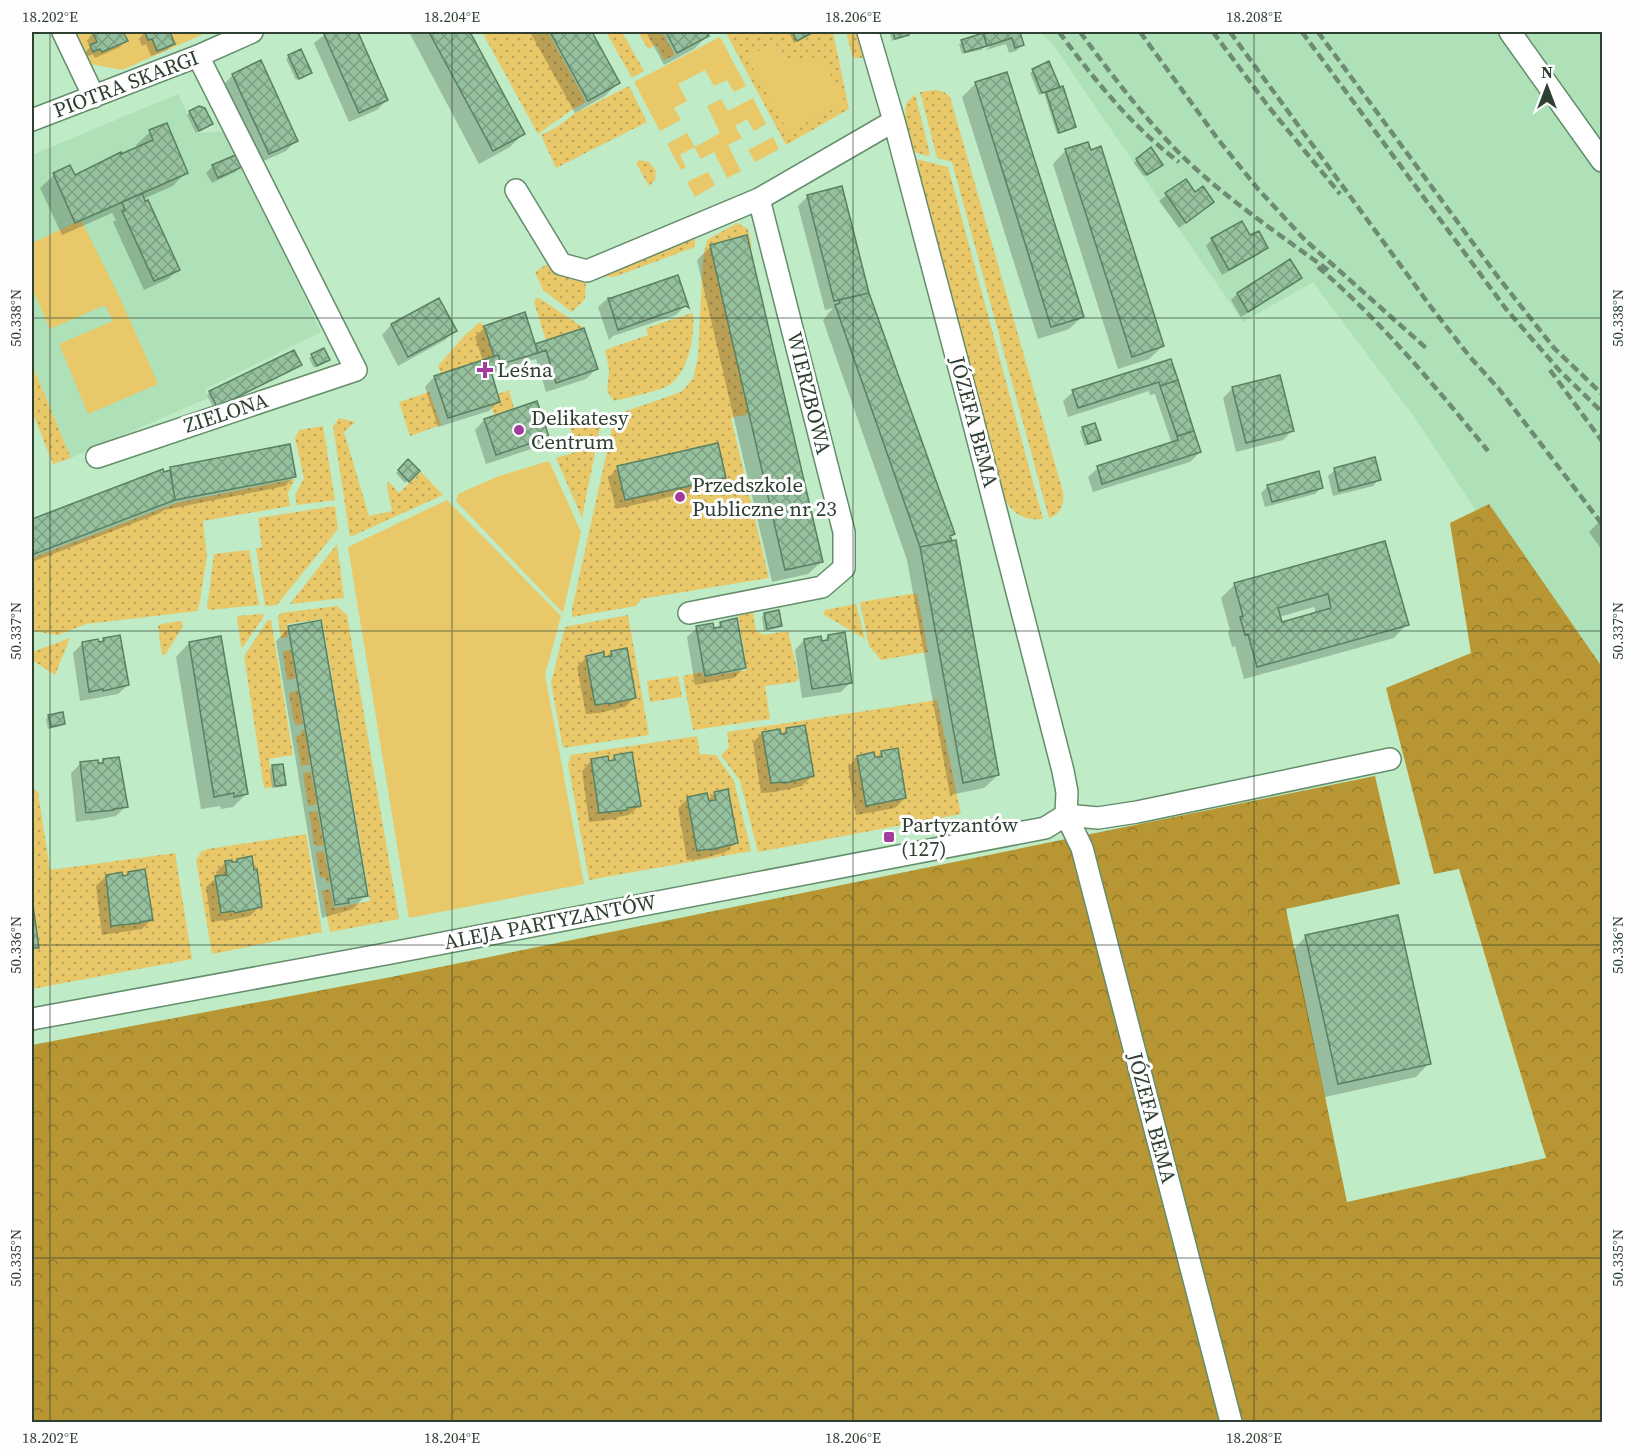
<svg xmlns="http://www.w3.org/2000/svg" width="1634" height="1454" font-family="'Source Serif 4',serif">
  <defs>
    <pattern id="grass-dots" width="8" height="8" patternUnits="userSpaceOnUse" patternTransform="scale(1.5)"><rect width="8" height="8" fill="#e9c86a"/><path d="M2 2h.1M6 6h.1" fill="none" stroke="#bda458" stroke-width="1.8" stroke-linecap="round"/></pattern>
    <pattern id="forest-crowns" width="20" height="18" patternUnits="userSpaceOnUse" patternTransform="scale(1.5)"><rect width="20" height="18" fill="#b79633"/><path d="M2 6a3 3 0 1 1 6 0M12 15a3 3 0 1 1 6 0" fill="none" stroke="#957c2c"/></pattern>
    <pattern id="building-cross-hatch" width="8" height="8" patternUnits="userSpaceOnUse" patternTransform="scale(1.5)"><rect width="8" height="8" fill="#96c19e"/><path d="M0 0l8 8M0 8l8-8" fill="none" stroke="#7b9e81"/></pattern>
  </defs>
  <rect width="100%" height="100%" fill="#bfebc6"/>
  <path fill="#aee1b8" d="M1040,32H1602V696L1554,631L1418,422L1313,282L1243,322L1054,46Z
    M178,94L197,133L227,131L321,332L205,389L208,398L71,458L32,364V155Z"/>
  <path fill="url(#grass-dots)" fill-rule="evenodd" d="M482,32H548L586,102L573,109L538,134Z
    M606,32H622L644,71L632,78Z
    M638,32H662L675,55L664,60L656,45L648,49Z
    M729,32H833L849,109L786,145L726,33ZM774,42L788,62L747,58Z
    M846,32H856L863,58H855L852,55Z
    M629,86L647,122L556,168L541,135L557,127L574,114Z
    M935,90L944,92L950,97L1063,492C1065,503 1061,514 1049,518L952,162L937,158L920,92Z
    M915,94L930,154L928,156L914,152L905,118L906,104Z
    M916,159L948,167L1043,519C1026,521 1014,515 1005,500Z
    M639,160L649,162L656,171L655,180L649,186L636,163Z
    M737,223L748,229L752,247L750,248L747,235L749,414L731,418L769,578L641,599L636,606L572,617V609L615,415L681,392L693,379L698,357L703,258L707,240Z
    M692,238L695,240V247L614,277L598,276Z
    M552,261L586,280L585,299L572,312L543,290L535,272Z
    M536,298H539L584,328L546,340L534,302Z
    M693,313C695,335 689,372 669,385C658,392 628,397 615,401C602,390 610,382 609,369C608,363 606,356 605,350L648,335L646,328Z
    M480,322L484,326L494,356L441,374L438,366L464,336Z
    M32,364L71,458L53,464L32,411Z
    M509,390L514,408L494,415L491,405L500,402L498,394Z
    M429,392L441,425L410,436L399,402Z
    M600,416L601,422L582,518L556,458L579,451L569,425Z
    M339,418L355,422L344,432L369,516L392,511L387,488L388,481L399,493L421,472L443,495L350,537L333,426Z
    M323,426L335,500L297,505L295,495L304,478L295,438L299,430Z
    M295,479L288,493L290,506L203,521L207,557L198,611L86,624L58,635L32,631V558L176,503Z
    M335,506L338,529L277,605L265,606L256,548L262,547L258,518Z
    M337,544L344,598L290,604Z
    M249,550L259,605L209,610L207,608L214,554Z
    M917,593L928,652L881,660L869,646L860,602Z
    M856,604L865,639L823,614L825,610Z
    M337,606L347,615L399,919L330,932L322,891L330,889L334,908L370,901L322,619L287,624L288,637L281,638L278,617L281,613Z
    M753,612L756,630L763,635L788,631L799,678L796,682L765,686L770,719L693,730L683,676L702,672L704,677L747,670L738,615Z
    M263,614L264,616L243,647H241L237,616Z
    M628,615L649,735L563,748L551,683L565,627Z
    M268,620H271L293,755L269,759L273,787L264,788L244,656Z
    M182,621L183,626L165,655H162L158,626L161,624Z
    M70,638L55,675L32,660V652Z
    M291,650L296,678L287,680L283,653L284,651Z
    M678,676L682,697L650,702L647,681Z
    M298,690L303,724L297,725L294,723L289,693Z
    M937,700L961,814L758,852L740,781L721,755L729,747L727,732Z
    M301,730H305L310,764L301,766L296,736L301,735Z
    M697,736L700,754L716,755L734,781L751,851L589,880L568,764L571,755Z
    M311,772L317,804L308,806L303,773Z
    M32,787L38,792L50,870L175,853L192,959L32,989V949L38,947L32,902Z
    M317,811L324,845L317,846L314,844L309,812Z
    M306,834L322,932L212,954L196,860L201,852L208,849Z
    M324,851L330,881L327,882L325,877H320L316,854L317,852Z"/>
  <path fill="url(#forest-crowns)" d="M1489,504L1602,667V1422H32V1045L391,977L1375,776L1400,884L1286,909L1347,1202L1546,1158L1459,869L1434,874L1386,688L1471,653L1450,523Z"/>
  <path fill="#e9c86a" d="M76,32H208L122,70L91,64Z
    M720,37L746,86L734,92L727,80L714,86L705,70L678,84L687,101L674,108L681,120L660,131L634,82Z
    M774,42L788,62L821,56L845,103L788,132L747,58Z
    M753,98L766,124L754,131L747,119L735,126L742,138L728,145L741,171L727,178L714,152L701,159L694,147L680,155L686,167L681,170L667,144L687,133L695,147L720,133L707,106L721,99L728,111Z
    M773,137L779,149L755,162L748,150Z
    M708,172L715,185L695,197L687,182Z
    M81,220L120,298L158,384L88,414L59,344L113,321L105,305L50,329L32,288V243Z
    M549,461L581,532L563,613L456,501L458,494L499,476Z
    M447,500L561,616L545,675L584,884L409,918L348,547Z"/>
  <path fill="#0003" fill-rule="evenodd" d="M93,32H122L126,40L120,47L95,58L93,54L86,57L85,53L90,47L87,41Z
    M145,32H168L173,44L167,50L151,56L146,44L142,46L139,39Z
    M328,32H356L387,100L377,110L349,122L314,43Z
    M409,32H468L523,134L510,147L479,164Z
    M530,32H590L618,83L605,96L575,113Z
    M646,32H706L708,35L694,49L664,65Z
    M789,32H810L794,43Z
    M890,32H906L907,34L892,41Z
    M982,32H1009L1010,35L1022,45L1016,51L1009,53L1006,44L986,50L991,45H987L981,50L962,54L959,44L976,37Z
    M289,56L310,73L296,80L286,59Z
    M1048,63L1074,127L1057,134L1044,93L1039,95L1030,73Z
    M1006,74L1083,316L1069,329L1038,339L962,97L975,84Z
    M233,75L296,141L286,151L259,163L223,85Z
    M190,112L211,124L196,133L187,115Z
    M166,125L186,172L173,186L143,199L178,270L168,279L144,290L113,222L116,220L112,213L62,235L40,188L54,175L70,167L74,177L138,148L136,145L150,132Z
    M1151,149L1158,167L1144,176L1134,163Z
    M1066,150L1090,151L1163,346L1149,359L1118,369L1053,164Z
    M237,156L242,166L235,172L212,183L206,173L213,166Z
    M1185,181L1194,194L1212,202L1179,228L1159,201Z
    M841,188L868,294L953,534L949,538L998,775L984,788L950,795L907,560L823,320L833,308L825,310L798,206L808,196Z
    M1250,237L1266,248L1260,254L1222,275L1206,246L1212,239Z
    M711,246L822,561L808,574L772,582L697,260Z
    M1290,262L1300,278L1294,284L1241,317L1231,300L1237,294Z
    M608,298L611,300L686,305L676,315L613,336L609,340L598,307Z
    M438,300L455,330L445,340L398,366L382,335L391,325Z
    M485,327L534,346L583,330L596,369L586,379L546,392L536,359L490,373L499,401L489,411L438,427L425,387L434,377L483,361L475,337Z
    M323,350L328,360L314,368L309,358Z
    M293,352L300,365L298,368L214,409L207,395L210,392Z
    M1170,361L1200,452L1190,462L1093,492L1088,477L1098,468L1172,444L1155,394L1150,395L1149,391L1068,417L1063,401L1073,392Z
    M1233,388L1293,430L1283,440L1236,452L1223,398Z
    M484,420L547,437L537,447L486,464L475,430Z
    M1083,428L1099,440L1085,446L1080,431Z
    M408,462L418,471L405,483L396,473Z
    M618,468L724,477L714,487L616,509L608,478Z
    M170,469L295,476L285,486L164,510L160,513L32,562V521L162,471L163,473H167Z
    M1335,470L1379,479L1373,486L1333,496L1328,476Z
    M1268,486L1321,488L1315,494L1265,507L1261,493Z
    M1602,519V550L1589,532Z
    M1384,543L1407,624L1394,638L1244,679L1235,646L1232,647L1228,632L1230,630L1221,598L1234,585ZM1314,607L1316,614L1281,624L1279,617Z
    M764,614L781,625L778,628L764,631L762,617Z
    M721,623L744,668L734,678L695,685L687,637L697,628L715,630Z
    M289,628L366,895L353,909L322,918L276,641Z
    M828,636L851,682L841,692L802,698L795,650L804,640L821,644Z
    M104,639L128,685L118,694L80,701L73,653L83,643L98,645Z
    M189,643L246,794L233,807L221,809L220,806L201,809L176,657Z
    M611,652L635,697L625,707L599,713L586,714L577,667L587,657L603,660Z
    M49,716L63,723L61,726L48,729L46,719Z
    M787,729L812,776L802,786L775,792L761,793L753,743L762,733L780,736Z
    M881,753L905,798L895,808L856,815L848,767L858,757L874,760Z
    M615,756L639,806L629,815L618,817L616,819L589,822L582,771L591,761L609,762Z
    M104,760L126,806L116,816L90,821V820L76,822L71,773L81,763L99,765Z
    M272,767L285,784L282,787L272,788L270,769Z
    M715,793L736,842L726,852L701,859L687,860L678,808L688,798L707,801Z
    M237,860L260,906L250,916L225,921V920L211,922L206,887L217,877L216,872L226,862L234,864Z
    M129,873L152,919L142,929L102,935L96,886L106,876L125,877Z
    M32,909L37,947L32,952Z
    M1306,936L1429,1063L1416,1077L1325,1097L1293,950Z"/>
  <path fill="url(#building-cross-hatch)" stroke="#598161" stroke-width="1.5" fill-rule="evenodd" d="M96,32H123L128,41L102,52L100,49L93,52L90,45L97,42L93,33Z
    M145,32H170L175,44L157,51L152,39L148,40Z
    M323,32H358L388,100L359,113Z
    M429,32H470L525,134L493,151Z
    M550,32H592L620,83L588,101Z
    M666,32H707L709,36L677,53Z
    M792,32H812V33L797,41Z
    M893,32H908L909,35L895,39Z
    M983,32H1020L1024,45L1015,48L1012,38L987,46Z
    M983,33L987,46L965,52L961,40Z
    M301,49L312,73L299,79L288,55Z
    M261,60L298,141L269,154L232,74Z
    M1049,61L1060,87L1042,93L1032,69Z
    M1007,72L1084,317L1051,327L975,82Z
    M1063,86L1076,127L1059,133L1046,92Z
    M199,106L205,108L213,124L199,131L189,111Z
    M167,123L188,173L75,223L53,173L70,165L75,175L121,152V154L153,140L149,130Z
    M1088,142L1091,150L1101,146L1164,346L1132,357L1065,149Z
    M1151,147L1163,165L1147,175L1136,159Z
    M238,154L244,166L218,178L212,165Z
    M1186,179L1195,192L1203,186L1214,202L1186,223L1165,193Z
    M842,186L869,293L834,301L807,195Z
    M142,193L145,201L148,200L180,270L154,281L122,211L125,210L122,202Z
    M1242,221L1250,235L1259,231L1268,248L1229,270L1211,238Z
    M747,235L823,562L785,570L710,245Z
    M1290,259L1302,278L1248,312L1237,293Z
    M678,275L689,308L686,306L618,330L608,298H611Z
    M869,293L955,534L950,536L952,541L920,547L835,305L840,303L839,300Z
    M439,298L457,331L408,357L391,324Z
    M525,312L538,353L501,364L498,355L494,356L484,326Z
    M584,328L598,369L556,383L546,350L538,353L535,344Z
    M324,348L330,360L317,366L311,354Z
    M294,350L302,365L217,407L209,391Z
    M498,355L501,364L490,368L500,402L448,418L434,376Z
    M1171,359L1178,380L1160,386L1159,382L1078,408L1072,390Z
    M1280,375L1294,431L1246,443L1232,387Z
    M1178,380L1194,431L1177,436L1160,386Z
    M537,401L549,437L496,455L484,419Z
    M1095,423L1101,440L1088,444L1082,427Z
    M1194,431L1201,452L1102,484L1097,466L1178,440L1177,436Z
    M718,443L726,478L625,500L617,466Z
    M290,444L296,477L175,500L170,467Z
    M1375,457L1381,480L1339,491L1334,468Z
    M408,459L420,471L409,482L398,470Z
    M163,469L164,472L170,470L175,500L32,555V519Z
    M1319,471L1323,488L1272,502L1267,485Z
    M956,540L999,775L963,783L920,547Z
    M1385,541L1409,625L1257,667L1248,634L1245,635L1240,617L1243,616L1234,583ZM1328,594L1331,608L1282,622L1278,608Z
    M779,610L782,626L767,629L764,613Z
    M737,618L746,668L705,676L696,626L713,623L714,628L721,627L720,622Z
    M321,620L368,896L348,899L349,903L335,905L288,626Z
    M845,632L852,683L812,689L804,639L821,636L822,641L828,640V635Z
    M120,635L129,685L103,691V689L89,692L82,642L98,639L99,642L104,641L103,638Z
    M221,636L248,794L234,797V793L214,797L189,642Z
    M627,648L636,698L609,704V703L595,705L586,656L604,652V657L612,656L611,651Z
    M63,712L65,724L51,727L48,715Z
    M805,725L814,776L785,783V782L771,783L762,732L780,729L781,734H784L787,733L786,728Z
    M898,748L906,798L866,806L857,756L874,752L875,757H882L881,751Z
    M632,752L641,806L627,808V810L599,813L591,759L608,756L609,761L615,760L614,755Z
    M119,757L128,807L114,809V810L86,813L80,762L98,760V763H103V759Z
    M283,764L286,785L275,786L272,765Z
    M728,789L738,843L710,850V849L697,851L687,797L707,793L709,801L716,800L714,792Z
    M252,856L254,870L257,869L262,907L235,913L234,911L221,913L215,876L227,875L225,861L232,860V862H237V859Z
    M145,869L153,920L140,922V923L111,926L106,875L122,872L123,876L128,875V872Z
    M32,898L39,948H32Z
    M1398,915L1431,1064L1338,1084L1305,935Z"/>
  <g fill="none" stroke-linecap="round" stroke-linejoin="round">
    <defs>
      <path id="minor" d="M63,32L94,97
        M868,32L894,121L970,409L1063,771L1067,792L1066,815L1082,848L1231,1422
        M1510,32L1602,161
        M32,120L198,56L252,32
        M516,190L561,264L587,271L759,199L894,121
        M97,457L356,370L198,56
        M689,613L822,587L844,568V532L759,199
        M1066,815L1098,818L1137,812L1390,759
        M32,1019L391,953L1045,828L1066,815"/>
    </defs>
    <use href="#minor" stroke="#648d6c" stroke-width="24"/>
    <use href="#minor" stroke="#fff" stroke-width="21"/>
    <path stroke="#6e8b73" stroke-width="4.5" stroke-dasharray="9 4.5" stroke-linecap="butt" d="M1059,32C1094,79 1131,126 1179,162
      M1080,32C1115,79 1152,129 1196,169C1237,206 1283,237 1328,270
      M1140,32L1217,138L1258,189L1305,240L1426,348
      M1213,32L1268,106L1340,194
      M1230,32L1431,307L1470,357L1499,389L1602,524
      M1302,32L1506,309L1559,370L1602,412
      M1318,32L1498,277L1554,348L1602,394
      M1318,267C1382,322 1435,386 1488,451
      M1550,370L1602,441"/>
  </g>
  <path fill="none" stroke="#2f4032" stroke-width="1.5" stroke-opacity="0.45" d="M50,32V1422M452,32V1422M853,32V1422M1254,32V1422M32,318H1602M32,631H1602M32,945H1602M32,1258H1602"/>
  <g fill="#a43c9e" stroke="#fefefe" stroke-width="2">
    <path d="M482 361h6v6h6v6h-6v6h-6v-6h-6v-6h6z"/>
    <circle cx="519" cy="430" r="6"/>
    <circle cx="680" cy="497" r="6"/>
    <rect x="883" y="831" width="12" height="12" rx="3"/>
  </g>
  <g text-anchor="middle" stroke-width="6" stroke-linejoin="round" paint-order="stroke">
    <g font-size="21" fill="#2f4032" stroke="#fefefe">
      <text transform="translate(126 84) rotate(-21)" y="7">PIOTRA SKARGI</text>
      <text transform="translate(809 393) rotate(76)" y="7">WIERZBOWA</text>
      <text transform="translate(226 413) rotate(-18)" y="7">ZIELONA</text>
      <text transform="translate(974 422) rotate(75)" y="7">JÓZEFA BEMA</text>
      <text transform="translate(550 922) rotate(-11)" y="7">ALEJA PARTYZANTÓW</text>
      <text transform="translate(1152 1118) rotate(75)" y="7">JÓZEFA BEMA</text>
    </g>
    <g font-size="21" fill="#2f4032" stroke="#fefefe" text-anchor="start">
      <text x="497" y="377">Leśna</text>
      <text x="531" y="425">Delikatesy<tspan x="531" dy="24">Centrum</tspan></text>
      <text x="692" y="492">Przedszkole<tspan x="692" dy="24">Publiczne nr 23</tspan></text>
      <text x="901" y="832">Partyzantów<tspan x="901" dy="24">(127)</tspan></text>
    </g>
  </g>
  <rect width="1634" height="1454" fill="none" stroke="#fefefe" stroke-width="66"/>
  <g transform="translate(1547 87)" stroke="#fefefe" stroke-width="4.5" paint-order="stroke">
  <path d="M0-4.5L10 22L0 15L-10 22Z" fill="#2f4032"/>
  <text y="-9" font-size="16" font-weight="bold" text-anchor="middle" fill="#2f4032">N</text>
  </g>
  <rect x="33" y="33" width="1568" height="1388" fill="none" stroke="#2f4032" stroke-width="2"/>
  <g font-size="15" text-anchor="middle" fill="#2f4032">
    <text x="50" y="22">18.202°E</text>
    <text x="452" y="22">18.204°E</text>
    <text x="853" y="22">18.206°E</text>
    <text x="1254" y="22">18.208°E</text>
    <text transform="translate(16 318) rotate(-90)" y="5">50.338°N</text>
    <text transform="translate(1618 318) rotate(-90)" y="5">50.338°N</text>
    <text transform="translate(16 631) rotate(-90)" y="5">50.337°N</text>
    <text transform="translate(1618 631) rotate(-90)" y="5">50.337°N</text>
    <text transform="translate(16 945) rotate(-90)" y="5">50.336°N</text>
    <text transform="translate(1618 945) rotate(-90)" y="5">50.336°N</text>
    <text transform="translate(16 1258) rotate(-90)" y="5">50.335°N</text>
    <text transform="translate(1618 1258) rotate(-90)" y="5">50.335°N</text>
    <text x="50" y="1443">18.202°E</text>
    <text x="452" y="1443">18.204°E</text>
    <text x="853" y="1443">18.206°E</text>
    <text x="1254" y="1443">18.208°E</text>
  </g>
</svg>
